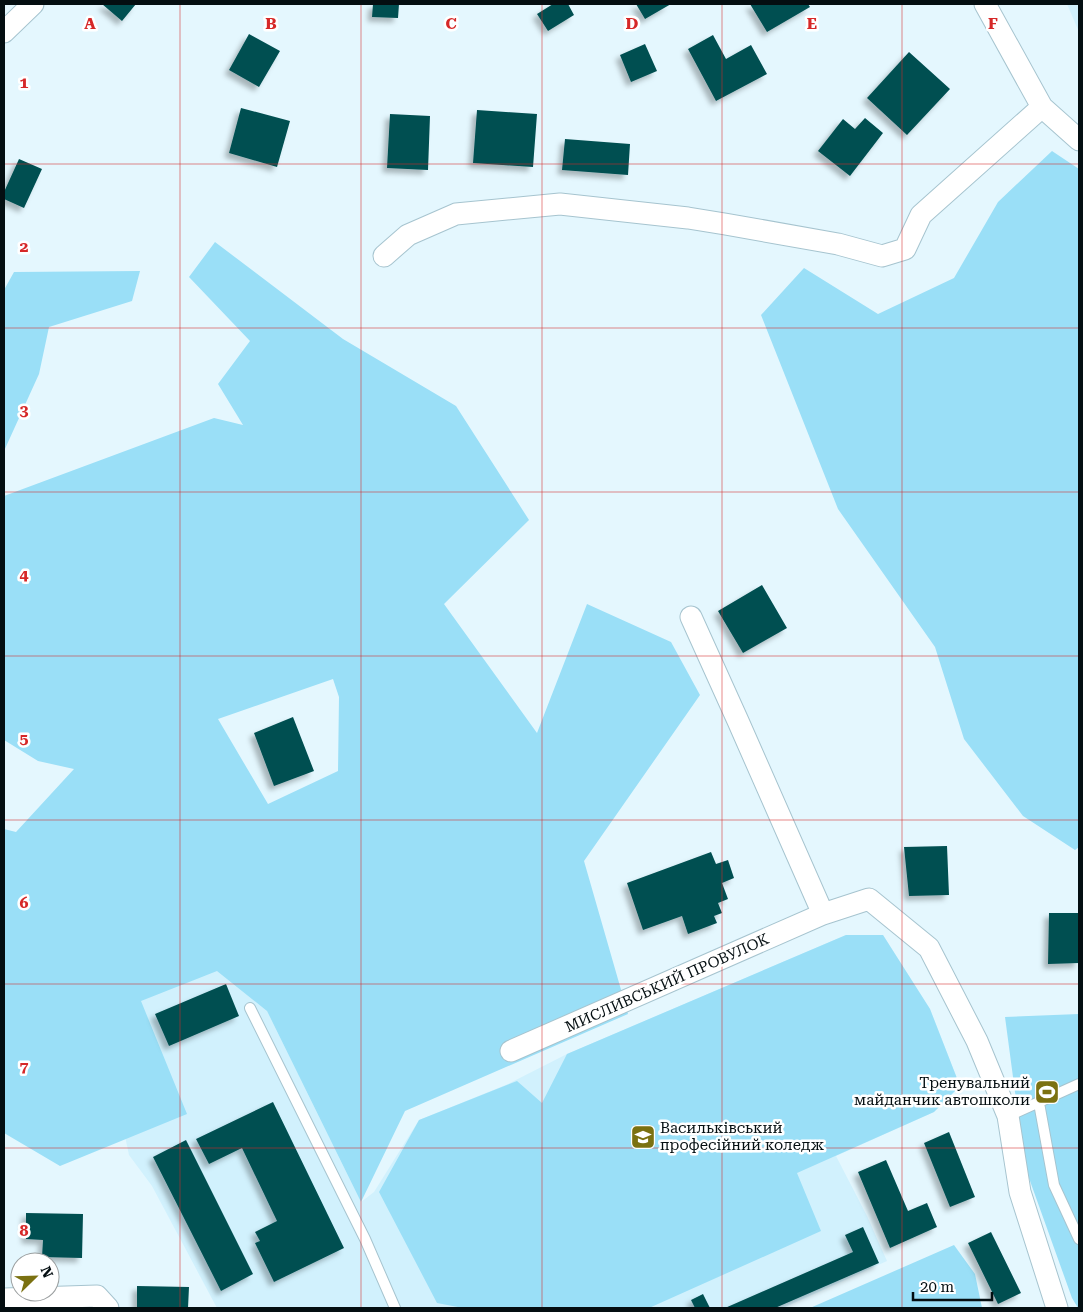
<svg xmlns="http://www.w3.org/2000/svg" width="1083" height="1312" font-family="'Roboto Serif',serif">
  <defs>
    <filter id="shadow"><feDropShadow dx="-4.5" dy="4.5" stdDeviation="2.5" flood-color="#0004"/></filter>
  </defs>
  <rect width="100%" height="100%" fill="#e4f7fe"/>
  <path fill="#d1f1fd" d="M1067,4H1079V32Z
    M846,935H883L930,1009L960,1086L934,1112L836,1156L867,1216L887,1261L783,1308H217L152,1186L129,1155L110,1065L121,988L236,945L267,1011L361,1202L374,1192L419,1120L508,1084L567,1054Z"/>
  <path fill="#9adff7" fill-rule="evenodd" d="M1052,151L1079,169V847L1075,850L1023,816L964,739L935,647L838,509L761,315L804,268L878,314L954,278L998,202Z
    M215,242L343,339L456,406L529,520L444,604L537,733L587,604L671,642L700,695L584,861L628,1014L405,1111L361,1202L267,1011L217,971L141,1001L187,1114L60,1166L4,1133V829L16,832L74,769L38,761L4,740V496L214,418L243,425L218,384L250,341L189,277ZM333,679L339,697L338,771L268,804L218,719Z
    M140,271L132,301L49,327L39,374L4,451V290L14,272Z
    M846,935H883L930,1009L960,1086L934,1112L797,1173L821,1231L649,1308H463L437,1303L379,1192L419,1120L517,1081L542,1103L567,1054Z
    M1079,1014V1308H1078L1072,1298L1025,1167L1005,1017Z
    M954,1245L975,1274L982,1308H810Z"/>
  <path fill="#004f51" filter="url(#shadow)" d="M102,4H136L122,21Z
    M373,4H399L398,18L372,17Z
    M553,4H568L574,15L548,31L537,14Z
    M636,4H671L645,19Z
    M750,4H808L810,7L767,32Z
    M249,34L280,51L259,87L229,70Z
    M713,35L726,59L751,45L767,74L716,101L688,49Z
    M645,44L657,71L631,82L620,55Z
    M909,52L950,89L907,135L867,98Z
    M241,108L290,121L277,167L229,153Z
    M477,110L537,114L533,167L473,163Z
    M390,114L430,116L428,170L387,168Z
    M865,118L883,133L850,176L818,151L843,119L855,129Z
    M565,139L630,144L628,175L562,170Z
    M19,159L42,169L24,208L4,199V192Z
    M762,585L787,628L743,653L718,611Z
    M293,717L314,771L274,786L254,733Z
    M947,846L949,895L909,896L904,847Z
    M711,852L716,864L728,860L734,878L722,883L728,899L718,903L722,913L714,916L717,923L688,934L682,916L643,930L627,883Z
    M1049,913H1079V963L1048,964Z
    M226,984L239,1016L169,1046L155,1014Z
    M273,1102L344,1248L274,1282L255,1243L260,1241L255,1232L277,1221L242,1148L209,1164L196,1139Z
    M949,1132L975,1197L950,1207L924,1143Z
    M186,1140L253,1274L221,1291L153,1157Z
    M886,1160L908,1211L927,1203L937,1227L890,1248L858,1172Z
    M26,1213L83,1214L82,1258L42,1257L43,1240L26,1239Z
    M863,1227L879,1263L775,1308H725L853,1252L845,1235Z
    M991,1232L1021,1293L998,1304L968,1243Z
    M137,1286L189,1287L188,1308H137Z
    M703,1294L710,1308H695L691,1300Z"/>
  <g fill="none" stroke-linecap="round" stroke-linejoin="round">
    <defs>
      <path id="lane" d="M250,1008L365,1239L395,1308
        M1039,1103L1054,1185L1079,1239
        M1008,1116L1079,1084"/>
      <path id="street" d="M985,4L1042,107L1079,140
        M4,32L33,4
        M384,256L408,235L456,214L560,204L688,218L725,224L838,244L882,256L905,249L921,215L1042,107
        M691,617L738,721L823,914
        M511,1051L823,914L869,899L929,948L977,1041L1008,1116L1020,1192L1057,1308
        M4,1299L97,1296L108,1308"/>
    </defs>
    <use href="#lane" stroke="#a6c4cf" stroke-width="12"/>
    <use href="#street" stroke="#a6c4cf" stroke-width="23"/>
    <use href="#lane" stroke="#fff" stroke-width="10"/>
    <use href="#street" stroke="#fff" stroke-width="21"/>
  </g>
  <path fill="none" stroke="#d62828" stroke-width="1" stroke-opacity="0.55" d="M180,4V1308M361,4V1308M542,4V1308M722,4V1308M902,4V1308M4,164H1079M4,328H1079M4,492H1079M4,656H1079M4,820H1079M4,984H1079M4,1148H1079"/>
  <defs>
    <symbol id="stadium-square" viewBox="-11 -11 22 22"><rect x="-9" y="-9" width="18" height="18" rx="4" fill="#7b7111" stroke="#fff"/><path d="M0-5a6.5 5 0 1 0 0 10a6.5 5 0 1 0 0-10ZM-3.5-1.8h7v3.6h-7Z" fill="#fff"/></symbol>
    <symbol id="university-square" viewBox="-11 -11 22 22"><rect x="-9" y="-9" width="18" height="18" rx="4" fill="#7b7111" stroke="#fff"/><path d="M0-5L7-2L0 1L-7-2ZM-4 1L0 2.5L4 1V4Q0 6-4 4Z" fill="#fff"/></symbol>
  </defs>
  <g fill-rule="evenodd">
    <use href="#stadium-square" x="1033" y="1078" width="28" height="28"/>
    <use href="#university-square" x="629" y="1123" width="28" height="28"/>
  </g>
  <g text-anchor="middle" stroke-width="5" stroke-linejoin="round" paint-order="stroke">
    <g font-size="15" fill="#040e11" stroke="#fff">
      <text transform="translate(667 983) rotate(-24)" y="5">МИСЛИВСЬКИЙ ПРОВУЛОК</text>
    </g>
    <g font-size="15" fill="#040e11" stroke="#fff" text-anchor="end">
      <text x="1030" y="1088">Тренувальний<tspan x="1030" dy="17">майданчик автошколи</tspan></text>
      <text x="660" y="1133" text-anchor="start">Васильківський<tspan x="660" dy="17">професійний коледж</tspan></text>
    </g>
  </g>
  <g font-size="16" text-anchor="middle" font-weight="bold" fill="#d62828" stroke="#fff" stroke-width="5" stroke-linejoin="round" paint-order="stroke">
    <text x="90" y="29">A</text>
    <text x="271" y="29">B</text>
    <text x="451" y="29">C</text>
    <text x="632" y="29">D</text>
    <text x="812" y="29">E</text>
    <text x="993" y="29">F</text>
    <text x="24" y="88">1</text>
    <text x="24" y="252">2</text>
    <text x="24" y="416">3</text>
    <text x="24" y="580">4</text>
    <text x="24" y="744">5</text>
    <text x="24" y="908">6</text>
    <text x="24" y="1072">7</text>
    <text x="24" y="1236">8</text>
  </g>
  <rect width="1083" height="1312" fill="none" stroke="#040e11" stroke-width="10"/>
  <g transform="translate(35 1277) rotate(67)"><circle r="24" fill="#ffffff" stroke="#9b9fa0"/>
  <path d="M0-4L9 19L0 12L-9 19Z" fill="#7b7111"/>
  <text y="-8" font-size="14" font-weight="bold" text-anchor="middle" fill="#040e11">N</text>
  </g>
  <path d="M913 1292v8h79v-8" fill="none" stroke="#040e11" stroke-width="2.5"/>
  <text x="920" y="1292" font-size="15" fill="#040e11" stroke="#ffffff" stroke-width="4" paint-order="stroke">20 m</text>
</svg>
